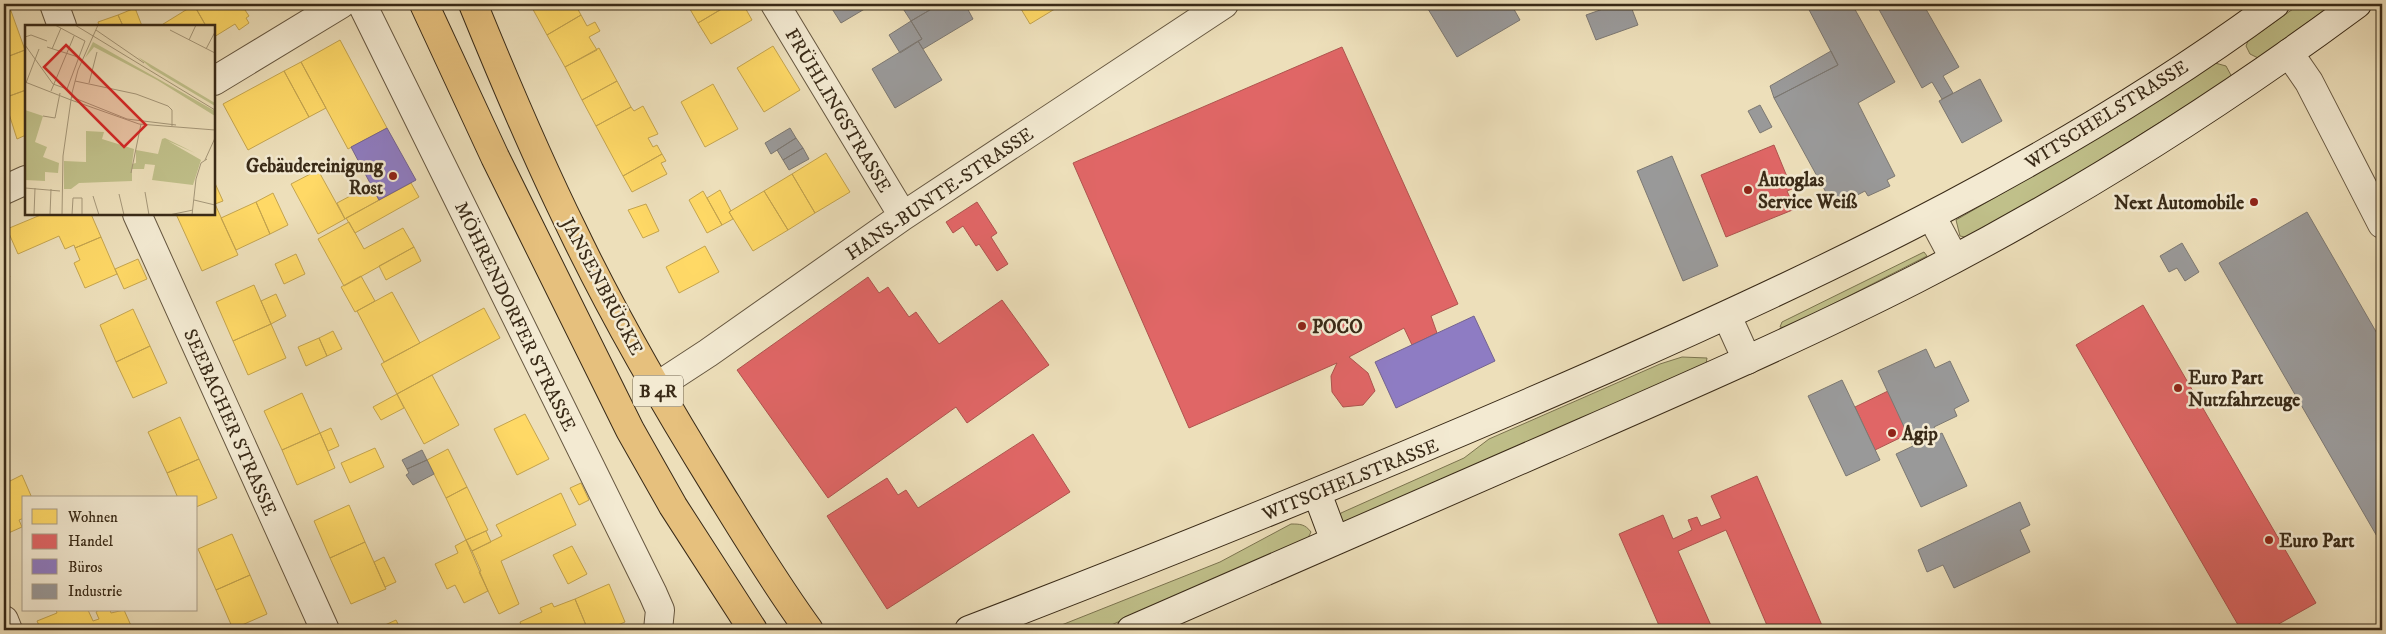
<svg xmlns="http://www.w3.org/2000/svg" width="2386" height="634" font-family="'IM FELL DW Pica',serif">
  <rect width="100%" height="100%" fill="#eddfba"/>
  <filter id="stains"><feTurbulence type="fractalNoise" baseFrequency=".004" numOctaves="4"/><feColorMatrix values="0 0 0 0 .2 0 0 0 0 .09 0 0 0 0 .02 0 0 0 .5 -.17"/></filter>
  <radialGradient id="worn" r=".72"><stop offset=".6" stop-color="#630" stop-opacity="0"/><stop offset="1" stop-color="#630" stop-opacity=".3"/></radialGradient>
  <path fill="#c0c08a" stroke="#7c7550" d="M2300,4H2333L2258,58L2250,54L2246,46L2248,41Z
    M2215,63L2226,66L2232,77L2076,175L1969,238L1960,236L1956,220L2081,148Z
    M1924,252L1927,256L1786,328L1780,327L1782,322Z
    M1682,357L1707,358L1706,364L1342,523L1338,518L1341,513L1464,458L1489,439L1660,364Z
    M1291,524C1300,524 1305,524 1311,532L1308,538L1100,630H1049L1220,562Z"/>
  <path fill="#ffd966" stroke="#c4a44e" d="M4,4H9L11,11L4,13Z
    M196,4H241L249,16L246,18L249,23L239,30L235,24L214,37V26H206L194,5Z
    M530,4H575L581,15L547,35Z
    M687,4H730L698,23Z
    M730,4H743L752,20L711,44L698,23Z
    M1018,4H1063L1030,24Z
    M194,5L206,26H160Z
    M135,8L142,26H123L118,15Z
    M11,11L25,50L4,58V13Z
    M118,15L123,26H99L98,22Z
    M581,15L587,26L595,22L600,31L589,37L597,50L565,67L547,35Z
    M340,40L387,128L348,149L301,62Z
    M773,46L800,90L764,112L737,68Z
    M599,48L617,81L582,100L565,67Z
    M25,50L26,90L4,98V58Z
    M301,62L326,108L309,117L284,71Z
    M284,71L309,117L248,150L223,104Z
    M617,81L631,107L596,126L582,100Z
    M713,84L738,129L705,147L681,102Z
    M26,90V135L17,139L4,98Z
    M643,106L658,134L648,138L653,147L657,145L662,154L623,176L596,126L631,107L634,111Z
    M826,153L850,192L815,213L792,174Z
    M662,154L666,161L661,163L667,174L632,192L623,176Z
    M318,170L345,219L318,234L291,184Z
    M792,174L815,213L788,230L764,191Z
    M214,181L223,201L215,204L238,255L202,271L176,214H214Z
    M411,183L419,197L355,233L346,218Z
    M371,185L379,200L345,219L337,203Z
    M720,190L731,211L729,212L733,219L722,225L707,198Z
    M703,191L722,225L707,233L689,200Z
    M764,191L788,230L753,251L729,212Z
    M273,193L288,225L270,234L256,202Z
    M256,202L270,234L236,250L221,218Z
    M646,204L659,231L643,238L628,210Z
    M43,214H91L101,237L75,248L74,245L65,249L59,236L18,254L7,229Z
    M349,222L364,249L403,228L414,247L344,286L318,239Z
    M101,237L117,274L85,288L74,263L80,260L75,248Z
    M705,246L719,272L679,293L666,267Z
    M414,247L421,261L386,280L379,266Z
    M296,254L305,274L284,284L275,264Z
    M138,259L147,279L124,289L115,269Z
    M4,264L10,277L4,279Z
    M361,276L375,301L355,312L341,287Z
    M254,285L271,324L233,341L216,302Z
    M392,292L420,343L384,362L357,311Z
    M276,294L286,316L271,324L261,301Z
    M484,308L500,338L397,394L381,364Z
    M133,309L150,346L116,362L100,325Z
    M271,324L286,358L248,375L233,341Z
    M333,331L342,349L327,356L319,338Z
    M319,338L327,356L306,366L298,347Z
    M150,346L167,383L133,398L116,362Z
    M432,375L459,425L424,444L397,394Z
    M302,393L320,433L282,450L264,411Z
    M397,394L404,408L381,420L373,407Z
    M525,414L549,459L517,475L494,429Z
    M180,417L199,459L167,473L148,432Z
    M331,428L339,446L328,451L320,433Z
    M320,433L335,468L297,485L282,450Z
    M375,448L384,467L350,483L341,463Z
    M448,449L467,487L446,498L427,460Z
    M199,459L217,498L196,507V498H178L167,473Z
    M22,475L32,498H24V518L19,520L22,527L4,535V484Z
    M581,483L589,500L579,505L570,488Z
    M467,487L488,530L466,540L446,498Z
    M561,493L576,525L501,561L519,604L499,614L479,572L481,571L472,551L502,536L496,525Z
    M349,505L365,542L330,558L314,521Z
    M486,531L491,542L472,551L466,540Z
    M232,534L250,575L216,590L198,549Z
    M466,540L488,591L464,603L455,585L447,589L435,564L458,553L455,546Z
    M365,542L386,589L351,604L330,558Z
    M572,546L587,574L568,584L553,555Z
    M384,557L396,582L385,587L374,562Z
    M250,575L267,614L233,629L216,590Z
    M609,584L625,622L606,630H588L575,599Z
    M575,599L588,630H523L520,622L542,612L540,608L552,603L554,607Z
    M56,610H88L93,621L99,619L96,612L99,610H110L111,613L124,610L133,630H41L37,621L57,613Z
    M396,620L401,630H374Z"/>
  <path fill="#e06666" stroke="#ae544e" d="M1342,47L1458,304L1431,316L1437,333L1412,345L1404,328L1349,357L1368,373L1375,391L1363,405L1343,407L1332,392L1331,376L1337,363L1189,428L1073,163Z
    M1774,145L1792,189L1787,191L1795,209L1726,237L1701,175Z
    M977,202L997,233L991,237L1008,264L997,271L979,244L976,246L963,226L953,233L946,222Z
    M868,277L879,293L888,287L909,317L916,312L939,344L1002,300L1049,365L967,423L956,407L828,498L737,370Z
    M2143,305L2316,603L2268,630H2241L2076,345Z
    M1888,391L1908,434L1875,450L1855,407Z
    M1033,434L1070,492L887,609L827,516L887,478L898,495L906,490L918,508Z
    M1757,476L1824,630H1769L1726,530L1678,551L1713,630H1661L1619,534L1663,515L1673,539L1692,530L1688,520L1697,517L1701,526L1721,518L1711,496Z"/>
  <path fill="#8e7cc3" stroke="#74638f" d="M387,128L416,180L379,200L351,147Z
    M1474,316L1495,361L1396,408L1375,362Z"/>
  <path fill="#999" stroke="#7c7872" d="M829,4H873L841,23Z
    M900,4H940L911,21Z
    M940,4H965L973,19L923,49L918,41L922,39L911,21Z
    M1425,4H1511L1520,20L1457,57Z
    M1617,4H1630L1638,25L1596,40L1586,15Z
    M1806,4H1852L1895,82L1858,103L1895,176L1887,180L1890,186L1868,196L1865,191L1834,207L1774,98L1838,65Z
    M1876,4H1923L1959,67L1943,76L1953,93L1942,99L1932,82L1922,88Z
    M911,21L922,39L900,53L889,35Z
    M918,41L942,80L895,108L872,69Z
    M1831,51L1838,65L1774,98L1770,86Z
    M1980,79L2002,121L1962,143L1939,101Z
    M1760,105L1772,127L1760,133L1748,111Z
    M790,128L796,138L771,154L765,143Z
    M796,138L803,148L783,160L777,150Z
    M803,148L809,159L789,170L783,160Z
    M1672,156L1718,266L1683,281L1637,171Z
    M2307,212L2382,342V545L2219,263Z
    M2182,243L2199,272L2185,281L2177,268L2169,272L2160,256Z
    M1926,349L1935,368L1950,361L1969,401L1954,409L1957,416L1934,427L1938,435L1942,433L1967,486L1921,507L1896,454L1913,446L1878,371Z
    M1842,380L1880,460L1846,476L1808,396Z
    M422,450L427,460L407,469L402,460Z
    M427,460L434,474L413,485L406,475L409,473L407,469Z
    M2020,502L2030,525L2020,530L2030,552L1954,588L1943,565L1927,572L1918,550Z"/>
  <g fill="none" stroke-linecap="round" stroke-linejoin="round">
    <defs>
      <path id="street" d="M54,4L62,26
        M362,4L653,594L660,610L658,630
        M775,4L903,216
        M2289,53L2309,82L2382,224
        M214,81L341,4
        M4,190L26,180
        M137,214L325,630
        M1932,217L1954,258
        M1727,316L1747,360
        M656,387L708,353L903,216L1224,4
        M4,620L8,630"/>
      <path id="secondary" d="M1317,493L1335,541
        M969,630C1183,548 1395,462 1604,370C1838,267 2069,156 2275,4
        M1131,630C1270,569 1410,508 1550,447C1673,393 1796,340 1916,279C2070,200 2218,107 2357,4"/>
      <path id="primary" d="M424,4L495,157L630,430L673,506L753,630
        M473,4C504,80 536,156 572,229C615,319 666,406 718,490C747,537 776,585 809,630"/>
    </defs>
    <use href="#street" stroke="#665740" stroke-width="30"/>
    <use href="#secondary" stroke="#392a17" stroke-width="30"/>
    <use href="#primary" stroke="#392a17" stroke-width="30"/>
    <use href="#street" stroke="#f3ead2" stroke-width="28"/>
    <use href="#secondary" stroke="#f3ead2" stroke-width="28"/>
    <use href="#primary" stroke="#e6c07d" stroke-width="28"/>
  </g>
  <g fill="#8f2418" stroke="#f3ead2" stroke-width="2">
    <circle cx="393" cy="176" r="5"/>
    <circle cx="1748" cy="190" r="5"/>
    <circle cx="2254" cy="202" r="5"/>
    <circle cx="1302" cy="326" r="5"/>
    <circle cx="2178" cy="388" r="5"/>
    <circle cx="1892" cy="433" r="5"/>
    <circle cx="2269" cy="540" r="5"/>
  </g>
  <g text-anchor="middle" stroke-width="5" stroke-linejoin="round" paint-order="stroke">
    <rect fill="#f3ead2" stroke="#71644f" stroke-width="1" x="633" y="375.5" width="50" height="31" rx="4"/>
    <g font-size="18" font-weight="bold" fill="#392a17">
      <text x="658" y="397">B 4R</text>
    </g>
    <g font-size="19" fill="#392a17" stroke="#f3ead2">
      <text transform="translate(839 110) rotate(59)" y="7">FRÜHLINGSTRASSE</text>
      <text transform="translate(2106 114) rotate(-32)" y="7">WITSCHELSTRASSE</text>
      <text transform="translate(939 193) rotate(-34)" y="7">HANS-BUNTE-STRASSE</text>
      <text transform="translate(603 286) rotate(62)" y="7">JANSENBRÜCKE</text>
      <text transform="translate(516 316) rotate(64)" y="7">MÖHRENDORFER STRASSE</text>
      <text transform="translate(231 422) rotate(66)" y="7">SEEBACHER STRASSE</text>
      <text transform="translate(1350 479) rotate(-22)" y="7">WITSCHELSTRASSE</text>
    </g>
    <g font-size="19" font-weight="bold" fill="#392a17" stroke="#f3ead2" text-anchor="start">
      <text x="383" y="172" text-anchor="end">Gebäudereinigung<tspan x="383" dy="22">Rost</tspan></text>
      <text x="1758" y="186">Autoglas<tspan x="1758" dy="22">Service Weiß</tspan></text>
      <text x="2244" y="209" text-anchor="end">Next Automobile</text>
      <text x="1312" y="333">POCO</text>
      <text x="2188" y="384">Euro Part<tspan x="2188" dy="22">Nutzfahrzeuge</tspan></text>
      <text x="1902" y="440">Agip</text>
      <text x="2279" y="547">Euro Part</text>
    </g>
  </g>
  <g transform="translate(25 25)">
    <rect width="190" height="190" fill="#eddfba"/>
    <path d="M68,17L190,86V91L132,55L69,22L60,33ZM113,32L190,78V81L126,43ZM0,85L18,91L10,117L22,122L18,132L34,138L33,148L20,147V156L0,155ZM61,106L79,107L77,114L109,124L107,139L111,138V125L133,129L137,114L140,113L170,128L143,116L176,135L168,160L127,155L130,140L120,139L119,144H107V156L54,158L46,164H39V136L61,137Z" fill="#c0c08a"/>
    <path fill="none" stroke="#a59779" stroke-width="1" d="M50,0L190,85M71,5L119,38M145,5L190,28M0,12L6,10L22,16M164,15L171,0M0,20L28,59L42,64L60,16L30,0M22,22L53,32M27,24L36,3M181,24L190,7M50,56L111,69L143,81L147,85V101M0,57L46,75M1,58L14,24M64,58L72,27M26,66L49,11M47,72L102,94L151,100M46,75L114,99L190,105M18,91L30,93L35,68M180,135L190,113M106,148L116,99M0,163L35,166M120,167L124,190M94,169L99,190M68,171L74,190M169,175L190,180M9,190L10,163M25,190L26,164M37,190L38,131L47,68L53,45L73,0M47,190L48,173H57V190M144,190L168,185M167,190L171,154L176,138L182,134"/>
    <path fill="#d62828" fill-opacity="0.15" stroke="#d62828" stroke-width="2.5" d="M41,20L121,100L99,122L19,42Z"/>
    <rect width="190" height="190" fill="none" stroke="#392a17" stroke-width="2.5"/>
  </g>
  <rect width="2386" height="634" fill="none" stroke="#eddfba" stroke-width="20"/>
  <rect x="5" y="5" width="2376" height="624" fill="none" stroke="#392a17" stroke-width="2.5"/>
  <rect x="10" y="10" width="2366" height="614" fill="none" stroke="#392a17"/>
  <rect x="22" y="496" width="175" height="115" fill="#f3ead2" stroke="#a99d87"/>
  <rect x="32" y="509" width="25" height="15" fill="#ffd966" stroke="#a99d87"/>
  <text x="68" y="522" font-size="15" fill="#392a17">Wohnen</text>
  <rect x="32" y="534" width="25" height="15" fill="#e06666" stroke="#a99d87"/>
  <text x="68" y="546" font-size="15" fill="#392a17">Handel</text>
  <rect x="32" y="559" width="25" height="15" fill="#8e7cc3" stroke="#a99d87"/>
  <text x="68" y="572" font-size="15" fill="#392a17">Büros</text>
  <rect x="32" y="584" width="25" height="15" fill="#999999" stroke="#a99d87"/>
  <text x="68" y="596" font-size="15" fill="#392a17">Industrie</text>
  <rect width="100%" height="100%" filter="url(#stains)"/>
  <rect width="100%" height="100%" fill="url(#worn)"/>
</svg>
